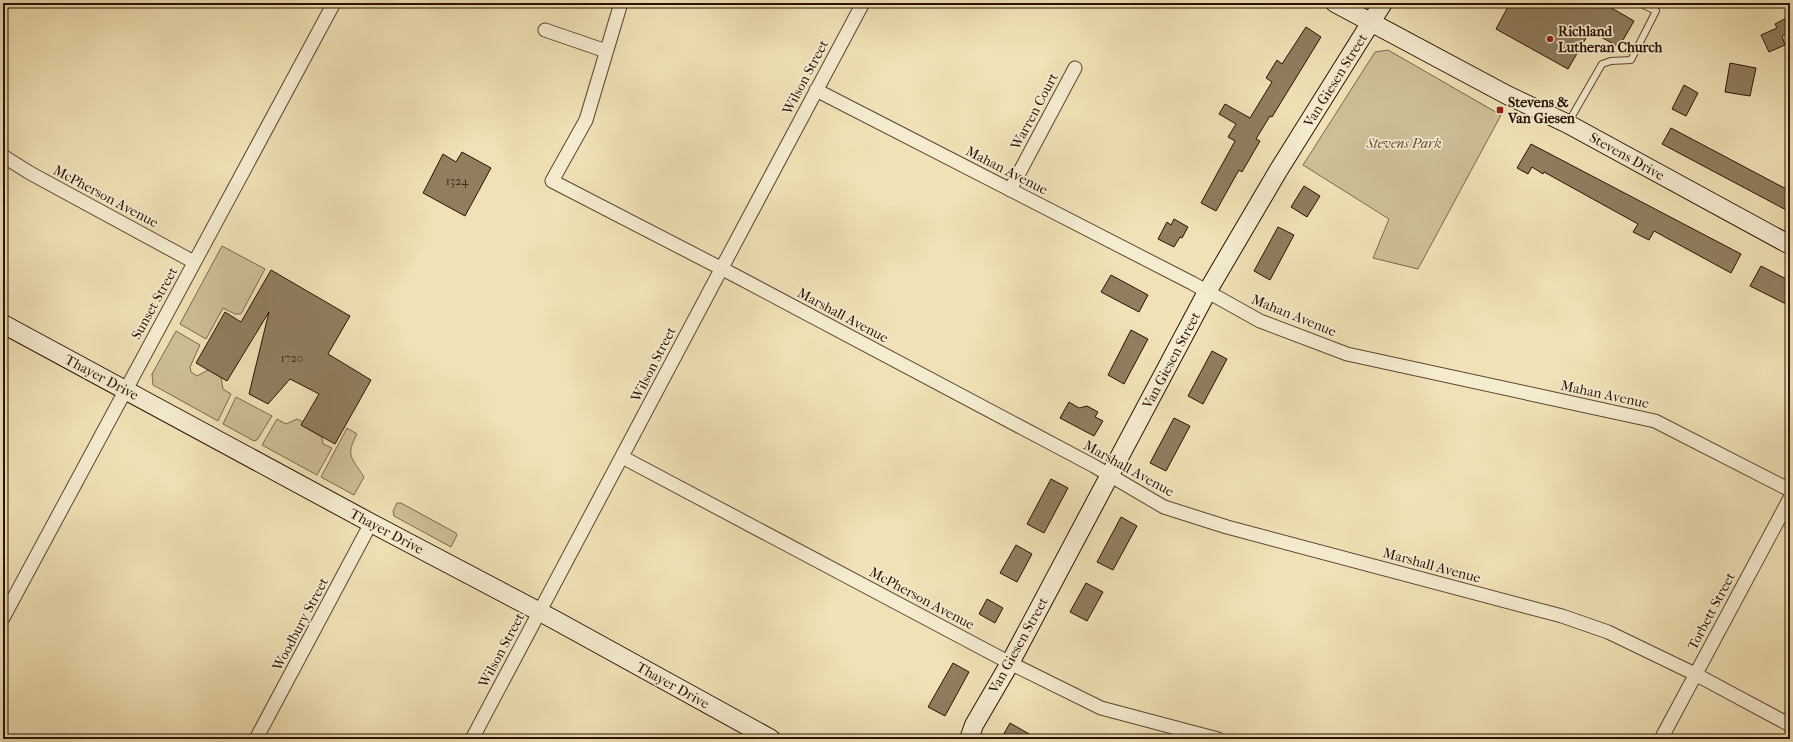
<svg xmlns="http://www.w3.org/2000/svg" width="1793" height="742" font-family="'IM FELL French Canon',serif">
  <rect width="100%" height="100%" fill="#f0e2b6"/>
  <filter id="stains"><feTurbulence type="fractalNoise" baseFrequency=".005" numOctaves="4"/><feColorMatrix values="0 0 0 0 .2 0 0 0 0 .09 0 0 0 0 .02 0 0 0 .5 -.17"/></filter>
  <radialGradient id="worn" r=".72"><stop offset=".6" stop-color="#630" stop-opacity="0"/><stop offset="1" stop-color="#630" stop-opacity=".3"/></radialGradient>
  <path fill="#cebf97" stroke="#7c684c" d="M1388,50L1501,115L1418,269L1373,258L1389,219L1303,165L1375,52Z
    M222,246L265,269L241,314H235L223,308L206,339L180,324Z
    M176,331L200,345L190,367L191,372L197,376L208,370L221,377L223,389L231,394L218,421L153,385L152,374Z
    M236,397L272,416L257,440L254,441L223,424Z
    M277,419L286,424L297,419L303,422L301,425L322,437L323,444L332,448L317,475L262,445Z
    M347,428L357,434C345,456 352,458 364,477L354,495L321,477Z
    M397,503H401L456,533L457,535L451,547L394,516L393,511Z"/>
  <path fill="#907e5f" stroke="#291200" d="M1510,3H1603L1634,21L1619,47L1590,31L1568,69L1496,29Z
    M1790,16V32L1782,36L1785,45L1769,52L1761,35L1777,28L1775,24Z
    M1306,27L1321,37L1272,117L1270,116L1256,139L1260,141L1242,172L1239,170L1235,177L1216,211L1201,203L1235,141L1228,137L1236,124L1219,114L1225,104L1250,118L1272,82L1266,78L1277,60L1282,64Z
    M1730,63L1756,68L1750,96L1725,92Z
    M1684,85L1698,93L1686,116L1672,109Z
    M1671,128L1790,191V212L1662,144Z
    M1531,144L1741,254L1731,273L1654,231L1649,240L1633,232L1638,224L1544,172L1543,174L1532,167L1528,174L1517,168Z
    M462,152L491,168L465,216L423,193L443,154L456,162Z
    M1304,186L1320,196L1307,217L1291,207Z
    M1174,219L1188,227L1182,238L1180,237L1174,247L1158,239L1167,222L1171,225Z
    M1278,227L1294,235L1270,280L1254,271Z
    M1761,266L1790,281V306L1750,286Z
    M271,270L350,316L328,354L371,380L335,444L301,425L319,394L290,379L268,404L249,394L269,312L227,381L196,363L225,312L241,322Z
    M1111,275L1148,295L1139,312L1101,292Z
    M1131,330L1148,339L1124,384L1108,375Z
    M1212,351L1227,359L1203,404L1188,396Z
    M1069,402L1079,408L1087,406L1098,412L1095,417L1103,421L1094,436L1060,418Z
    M1174,418L1190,426L1166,471L1150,463Z
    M1051,479L1068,488L1044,533L1027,524Z
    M1121,517L1137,526L1113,570L1097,562Z
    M1016,545L1032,554L1017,582L1000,573Z
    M1086,583L1103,592L1087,621L1070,612Z
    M987,599L1003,608L995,623L979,614Z
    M953,663L969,672L945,716L928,707Z
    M1010,723L1038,739H1001Z"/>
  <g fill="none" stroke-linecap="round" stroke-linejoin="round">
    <defs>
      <path id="lane" d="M1568,123L1602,64L1611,61L1631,60L1656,11L1639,3"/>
      <path id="street" d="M621,3L586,120L552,181L736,276L1094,466L1164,507L1227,527L1562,616L1608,632L1695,674L1790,725
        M545,30L606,51
        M816,90L1192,283L1260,321L1347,354L1655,421L1790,490
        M3,156L30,173L194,262
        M1010,190L1075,68
        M622,457L1010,663L1101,708L1218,739
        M3,618L334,3
        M256,739L371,523
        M472,739C602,494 732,248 863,3
        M1661,739L1790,498"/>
      <path id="secondary" d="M1335,3L1507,95L1568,124L1790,245
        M3,324L371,523L555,620L771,739
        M969,739L974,725L1010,663L1207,292L1278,171L1383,3"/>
    </defs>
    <use href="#lane" stroke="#5b462e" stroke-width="8"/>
    <use href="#street" stroke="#5b462e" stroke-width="15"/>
    <use href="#secondary" stroke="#291200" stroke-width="20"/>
    <use href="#lane" stroke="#f5ecd0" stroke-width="6"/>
    <use href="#street" stroke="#f5ecd0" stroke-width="13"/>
    <use href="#secondary" stroke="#f5ecd0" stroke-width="18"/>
  </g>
  <g fill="#8f2418" stroke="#f5ecd0" stroke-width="1.5">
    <circle cx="1550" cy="39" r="4"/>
    <rect x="1496" y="106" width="8" height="8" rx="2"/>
  </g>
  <g text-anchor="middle" stroke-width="3.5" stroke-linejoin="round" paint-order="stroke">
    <g font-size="12" fill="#432d18">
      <text x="457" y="185">1324</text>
      <text x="292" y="362">1720</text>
    </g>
    <g font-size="14" font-weight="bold" fill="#291200" stroke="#f5ecd0" text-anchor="start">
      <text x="1558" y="36">Richland<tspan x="1558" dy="16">Lutheran Church</tspan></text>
      <text x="1508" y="107">Stevens &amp;<tspan x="1508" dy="16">Van Giesen</tspan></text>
    </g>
    <g font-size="14" fill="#291200" stroke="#f5ecd0">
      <text transform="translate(805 77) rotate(-62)" y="5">Wilson Street</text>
      <text transform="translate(1335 80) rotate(-58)" y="5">Van Giesen Street</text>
      <text transform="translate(1034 111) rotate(-62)" y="5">Warren Court</text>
      <text transform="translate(1627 156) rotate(29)" y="5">Stevens Drive</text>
      <text transform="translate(1007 170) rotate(27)" y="5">Mahan Avenue</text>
      <text transform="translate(106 196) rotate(28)" y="5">McPherson Avenue</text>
      <text transform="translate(154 303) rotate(-61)" y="5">Sunset Street</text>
      <text transform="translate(843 315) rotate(28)" y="5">Marshall Avenue</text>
      <text transform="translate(1294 315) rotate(22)" y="5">Mahan Avenue</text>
      <text transform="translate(1171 360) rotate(-62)" y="5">Van Giesen Street</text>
      <text transform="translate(653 364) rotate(-63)" y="5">Wilson Street</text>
      <text transform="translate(102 377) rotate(28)" y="5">Thayer Drive</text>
      <text transform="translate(1605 394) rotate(12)" y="5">Mahan Avenue</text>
      <text transform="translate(1129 468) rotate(29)" y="5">Marshall Avenue</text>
      <text transform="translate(387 531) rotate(28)" y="5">Thayer Drive</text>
      <text transform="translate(1432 565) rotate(15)" y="5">Marshall Avenue</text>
      <text transform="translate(922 598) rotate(28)" y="5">McPherson Avenue</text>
      <text transform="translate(1711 611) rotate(-62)" y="5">Torbett Street</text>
      <text transform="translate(300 624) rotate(-62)" y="5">Woodbury Street</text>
      <text transform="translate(1018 645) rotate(-61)" y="5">Van Giesen Street</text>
      <text transform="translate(501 650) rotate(-62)" y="5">Wilson Street</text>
      <text transform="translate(673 685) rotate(29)" y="5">Thayer Drive</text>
    </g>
    <g font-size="14" font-style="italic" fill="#634f35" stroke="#f5ecd0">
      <text x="1404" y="148">Stevens Park</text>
    </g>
  </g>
  <rect width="1793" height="742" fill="none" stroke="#f0e2b6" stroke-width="16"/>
  <rect x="4" y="4" width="1785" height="734" fill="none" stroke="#291200" stroke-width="2"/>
  <rect x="8" y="8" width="1777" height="726" fill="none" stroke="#291200"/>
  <rect width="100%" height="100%" filter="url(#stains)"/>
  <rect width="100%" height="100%" fill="url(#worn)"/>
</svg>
